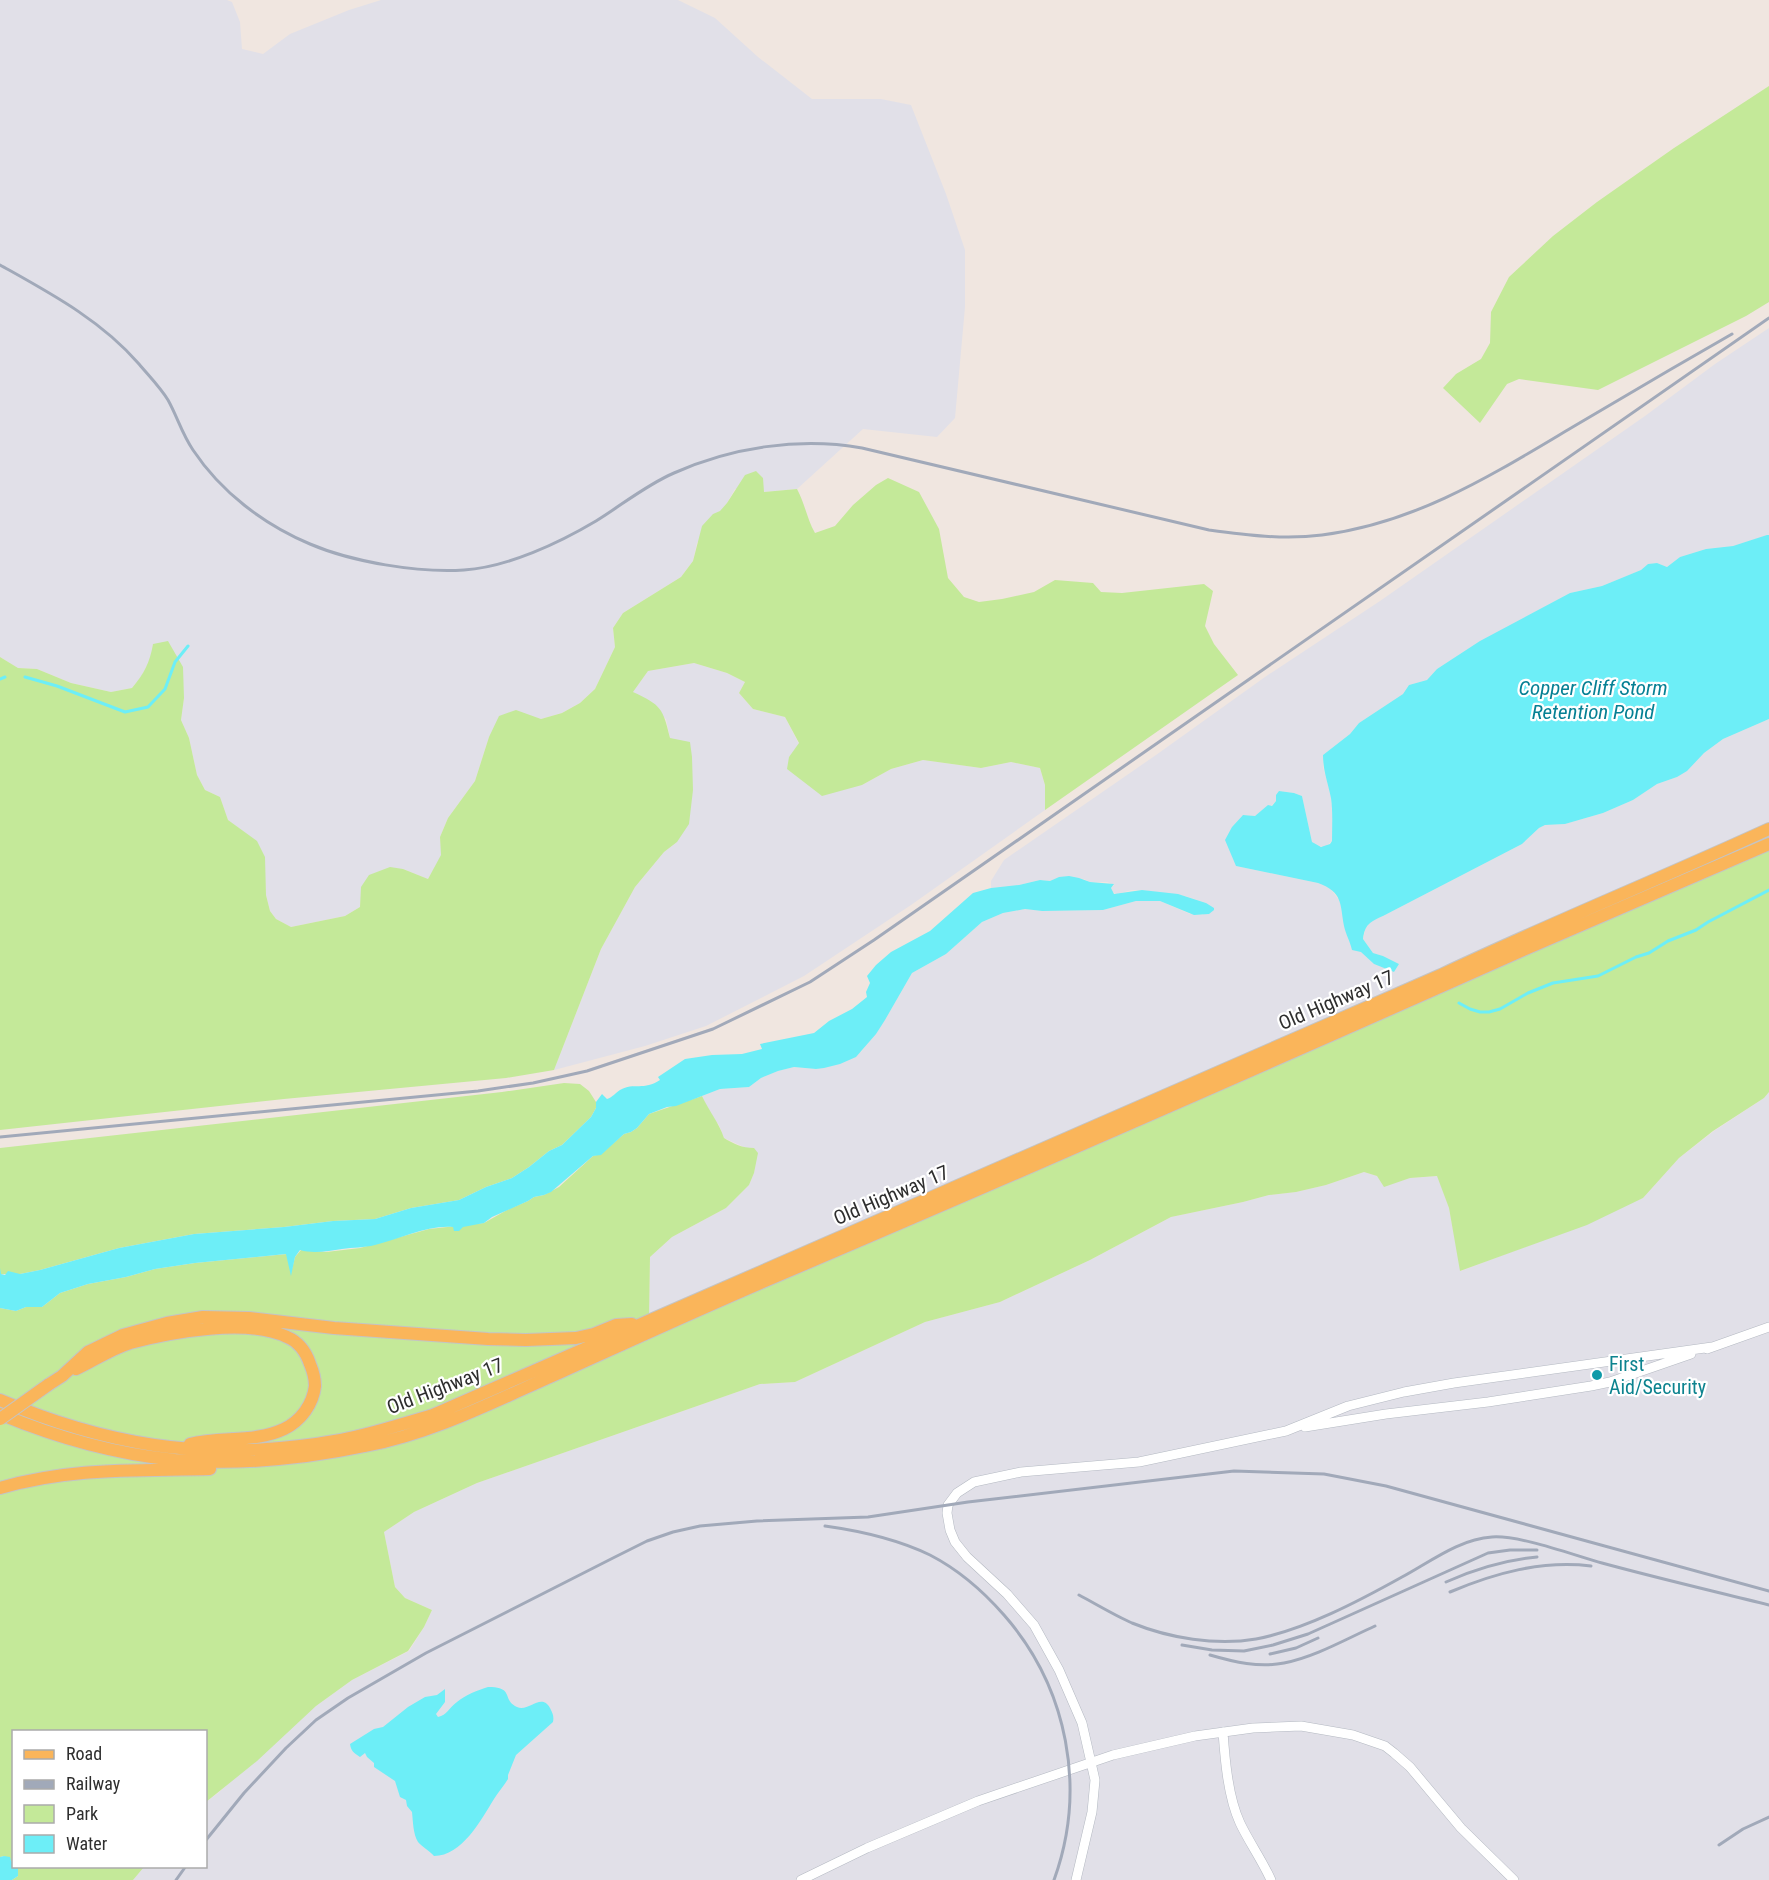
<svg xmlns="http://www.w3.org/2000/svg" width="1769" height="1880" font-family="'Roboto Condensed',sans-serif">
  <rect width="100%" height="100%" fill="#f0e6e0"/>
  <path fill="#e1e0e8" d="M0,0H227L232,2L240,22L242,49L263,54L290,34L349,10L381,0H678L715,18L758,57L812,99H881L911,105L946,194L965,250V307L955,418L937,437L863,429L797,489L763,492V489H735L727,503L697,543L693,561L681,577L623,613L613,628L615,647L595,689L580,703L562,713L541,719L530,716L489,737L475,781L448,818L440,837L442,855L428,879L403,869L361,898L360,907L345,916L291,927L276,919L270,911L266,895L265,878L241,830L228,820L220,797L205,790L197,775L189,738L181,720L184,698L153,644L151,658L141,677L132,688L111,692L71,683L37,669L18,668L0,657Z
    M1769,328V535L1733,546L1706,549L1680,557L1667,567L1657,563L1648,564L1641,570L1602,586L1570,593L1480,642L1437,669L1427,680L1409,685L1403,694L1359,723L1350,734L1323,755V767L1331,796L1333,816L1332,841L1325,847L1315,845L1312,842L1302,796L1294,793L1279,791L1276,801L1271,806H1268L1255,816L1243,815L1232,827L1236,866L1318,883L1329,887L1339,900L1342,908L1345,927L1351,942L1374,964L1394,972L1399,964L1383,956L1373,953L1363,939L1367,923L1372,920L1383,916L1522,844L1539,828L1545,825L1565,824L1603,813L1633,800L1657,784L1677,777L1704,753L1723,739L1769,719V828L649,1320L650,1257L672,1237L726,1208L749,1185L754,1173L757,1153L724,1138L719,1125L710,1114L702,1096L720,1089L749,1087L761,1078L778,1071L794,1067L816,1069L861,1052L885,1020L912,973L946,954L982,922L1003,913L1025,909L1042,911L1103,910L1136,901H1160L1190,914L1203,915L1206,903L1185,896L1142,890H1132L1117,894L1112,892L1111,888L1114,885L1107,882H1090L1084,879L1059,877L1050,881L1040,880L1019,885L991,888V881L1004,860L1156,755L1265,677L1380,601L1645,416L1715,364Z
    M694,663L727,673L745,682L739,693L753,709L785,717L799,744L789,757L862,785L891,769L923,760L981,768L1011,762L1040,768L1045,785V810L911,905L804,976L706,1026L645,1046L554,1070L601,949L635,887L664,852L677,842L670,738L666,719L633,692L648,671Z
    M1769,1092V1880H133L144,1867L206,1866V1802L218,1793L316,1706L352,1680L409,1651L424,1627L432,1610L405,1598L395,1587L384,1532L414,1512L477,1483L760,1384L795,1382L925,1322L1000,1302L1090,1260L1171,1217L1243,1202L1269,1195L1296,1192L1326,1185L1364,1172L1377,1176L1384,1186L1410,1178L1438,1176L1449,1208L1461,1271L1524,1247L1643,1198L1679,1158L1714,1131L1764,1098Z"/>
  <path fill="#c4e999" d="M1769,86V302L1746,316L1598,390L1519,379L1507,384L1480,423L1443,388L1456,374L1481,359L1490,343L1491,312L1509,277L1553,236L1597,202L1674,148Z
    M756,471L763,478L764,492L797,489C805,504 807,519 815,533L835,526L853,505L876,485L888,478L919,492L939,529L948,578L964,597L979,602L1002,599L1034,592L1055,580L1093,583L1101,592L1122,593L1204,584L1213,591L1205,626L1214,644L1238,675L1045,810V785L1040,768L1011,762L981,768L923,760L891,769L862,785L822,796L787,769L789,757L799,743L785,717L753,709L739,693L745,682L727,673L694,663L648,671L633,692C661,705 663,708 670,738L690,742L692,757L693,790L689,824L677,842L664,852L635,887L601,949L554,1070L506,1078L284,1099L0,1130V657L18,668L37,669L71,683L111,692L132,688C144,674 150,662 153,644L168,641L183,667L184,698L181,720L189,738L197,775L205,790L220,797L228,820L257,841L265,857L266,895L270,911L276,919L291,927L345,916L360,907L361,887L369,875L390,867L403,869L428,879L441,855L440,837L448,818L475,781L489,737L499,716L516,710L541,719L562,713L580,703L595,689L615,647L613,628L623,613L681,577L693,561L702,526L713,514L720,511L727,503L745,475Z
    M1769,844V1092L1764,1098L1713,1131L1679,1158L1643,1198L1587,1225L1460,1271L1449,1208L1437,1176L1410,1178L1384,1187L1377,1176L1364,1172L1326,1185L1296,1192L1269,1195L1243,1202L1171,1217L1090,1260L1000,1302L925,1322L795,1382L760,1384L477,1483L414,1512L384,1532L395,1587L405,1598L432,1610L424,1627L408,1651L352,1680L316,1706L257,1761L206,1802V1732H14L13,1862L4,1856L0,1857V1415L174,1460L405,1437Z
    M564,1083L580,1084L589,1091L596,1102V1108L591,1117L562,1145L549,1151L529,1167L512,1178L486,1187L459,1200L411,1208L375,1219L333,1221L284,1227L194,1234L119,1248L40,1270L20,1274H0V1148L502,1092Z
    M702,1096C709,1111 719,1123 724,1138C734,1144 742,1148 754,1148L758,1153L754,1173L749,1185L726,1208L672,1237L650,1257L649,1320L434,1414L311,1444L155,1445L0,1400V1308L16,1311L26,1307H42L60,1293L88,1284L126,1277L155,1269L195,1263L287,1254L291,1273L295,1257L301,1250L326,1252L360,1248L429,1229L484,1223L507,1210L528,1201L534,1197L544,1195L559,1187L593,1156L601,1154L624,1134L631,1132L637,1128L649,1114Z
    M18,1867H144L133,1880H12L18,1876Z"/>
  <path fill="#6deef7" d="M1767,535H1769V719L1723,739L1704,753L1687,771L1677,777L1657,784L1633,800L1603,813L1565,824L1545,825L1539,828L1522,844L1383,916C1370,922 1365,924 1363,939L1373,953L1383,956L1399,964L1394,972L1374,964L1361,952L1352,950C1350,941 1346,935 1344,926C1340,904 1343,892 1318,883L1236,866L1225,840L1232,827L1243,815L1255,816L1268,805L1272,806L1276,801V795L1279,791L1294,793L1302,796L1312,842L1321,847L1330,844L1332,841C1332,827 1333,812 1331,798C1328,783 1323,771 1323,755L1350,734L1359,723L1403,694L1409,685L1427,680L1437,669L1480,641L1570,593L1602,586L1641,570L1648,564L1657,563L1667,567L1680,557L1706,549L1733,546Z
    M1069,876L1079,878L1090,882L1114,884L1111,888L1114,894L1142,890L1178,894L1206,903L1214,908V910L1209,914L1194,915L1160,901H1136L1103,910L1042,911L1025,909L1003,913L982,922L946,954L912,973L885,1020L876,1034L856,1057L840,1064L824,1068L816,1069L794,1067L778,1071L761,1078L749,1087L720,1089L676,1106L667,1107L649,1114L637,1128L631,1132L624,1134L601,1155L593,1156L551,1192L544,1195L534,1197L528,1201L492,1217L484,1223L463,1227L459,1231H454L453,1227C427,1225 400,1239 375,1245C364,1248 353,1247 342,1249C329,1251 313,1254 300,1250L295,1257L291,1276L286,1254L195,1263L155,1269L126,1277L88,1284L60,1293L42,1307H26L16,1311L0,1308V1268L1,1274L5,1275L8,1271L20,1274L40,1270L119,1248L194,1234L284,1227L333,1221L375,1219L411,1208L459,1200L486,1187L512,1178L529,1167L549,1151L562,1145L591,1117L596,1108V1102L602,1094L607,1099C613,1097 615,1093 620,1090C634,1082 644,1091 660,1080L658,1077L685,1059L712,1055L742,1054L762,1049L760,1044L814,1033L829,1021L852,1009L867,997L866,992L870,983L867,976L876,965L891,952L930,931L973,893L991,888L1019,885L1040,880L1050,881L1059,877Z
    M488,1687C515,1687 501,1699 517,1707C528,1713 541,1692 550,1708C553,1714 554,1716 553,1722L516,1755L508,1775V1779C504,1786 498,1792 494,1799C481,1820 462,1856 434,1856C430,1851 422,1847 418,1842C413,1834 413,1821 412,1812L407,1806L406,1800L400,1797L395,1781L374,1767V1763L367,1757L365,1753L360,1757C354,1753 351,1751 350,1744L374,1729L383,1727L408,1707L425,1697L437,1695L445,1689V1702L436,1714L438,1717C447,1715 449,1708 457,1702C465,1695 478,1690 488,1687Z
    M4,1856L10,1857L11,1861L13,1862L14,1866L18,1867V1876L12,1880H0V1857Z"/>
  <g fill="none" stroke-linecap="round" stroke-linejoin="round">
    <path stroke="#6deef7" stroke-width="3" d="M25,677L57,686L125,712L148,707L165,689L175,662L188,646
      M0,679L5,677
      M1459,1003L1470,1009L1480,1012H1489L1500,1009L1528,993L1553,983L1598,976L1636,957L1649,953L1668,941L1696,930L1708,922L1769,890"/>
    <defs>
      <path id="minor" d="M1707,1349L1769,1327
        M1305,1427L1386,1414L1488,1402L1591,1386L1610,1382L1691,1354
        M1223,1732C1225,1760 1228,1797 1240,1823C1249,1842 1262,1860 1271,1880
        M801,1880L867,1848L978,1801L1113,1755L1195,1736L1253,1728L1301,1726L1353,1735L1385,1746L1394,1753L1410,1767L1461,1828L1514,1880
        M1076,1880L1092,1812L1095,1780L1082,1723L1059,1670L1034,1625L1007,1594L967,1557L955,1542L950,1530L947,1513L948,1505L957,1493L974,1482L1021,1472L1139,1462L1286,1431L1348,1406L1404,1392L1454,1383L1712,1347"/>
      <path id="major" d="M76,1369C93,1361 111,1349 130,1343C171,1332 248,1318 287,1337C299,1342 306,1352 310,1364C313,1371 315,1378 315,1386C313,1404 301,1421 284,1429C255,1443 221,1436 190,1444
        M48,1385L62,1376L88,1352L123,1335L167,1323L203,1317L249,1318L334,1328L488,1339L526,1340L576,1338L594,1334L616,1325L632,1324
        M0,1400C49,1421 101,1437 154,1445C215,1454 280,1451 341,1440C372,1434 403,1424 433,1415L1441,975C1549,924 1660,879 1769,829
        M0,1414C55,1437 116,1454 175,1460C238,1465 303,1459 365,1446C434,1433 497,1400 561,1372C634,1339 706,1306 779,1275C1028,1169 1276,1060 1523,950C1605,914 1687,880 1769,844
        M0,1488C72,1467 137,1471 210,1469"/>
    </defs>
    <use href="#minor" stroke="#b4b9c2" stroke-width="10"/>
    <use href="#major" stroke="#c4c4c4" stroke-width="14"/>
    <use href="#minor" stroke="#fff" stroke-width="9"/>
    <use href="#major" stroke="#fab55a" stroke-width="12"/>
    <path stroke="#a1a9b9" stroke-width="3" d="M0,265C50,293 101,320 139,364C149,376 160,387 168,400C177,416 182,434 193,450C221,492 263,524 310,544C352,562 418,573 464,570C508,567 559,543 596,521C622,505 646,485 674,473C732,447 800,437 862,448L1209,530C1246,535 1284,540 1322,535C1416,523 1492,475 1571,428C1625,396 1678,365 1732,334
      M0,1137L478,1091L533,1083L587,1071L713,1029L810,982L874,940L1769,318
      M825,1526C861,1531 897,1539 930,1555C959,1570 983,1591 1004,1615C1068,1688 1087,1789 1054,1880
      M1446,1582C1475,1569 1504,1560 1537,1557
      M1450,1592C1495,1573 1542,1560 1591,1566
      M1079,1595C1096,1604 1114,1615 1132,1623C1169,1638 1216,1646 1256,1639C1304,1630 1359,1601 1402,1577C1430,1562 1459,1539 1492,1537C1520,1535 1573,1555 1602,1563C1657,1578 1713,1591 1769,1605
      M1182,1645L1212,1650L1244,1651L1273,1645L1308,1634L1488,1553L1510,1550H1537
      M1270,1654L1296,1648L1318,1638
      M1210,1655C1234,1662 1259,1668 1284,1663C1315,1657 1346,1639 1375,1626
      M206,1840L244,1793L286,1748L316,1720L348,1698L426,1653L613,1558L647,1541L673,1532L700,1526L757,1521L868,1517L968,1502L1234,1471L1324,1474L1386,1486L1769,1591
      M1719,1845L1743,1829L1769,1817
      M176,1880L186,1866"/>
    <defs>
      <path id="major-bridge" d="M0,1419L48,1385"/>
    </defs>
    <use href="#major-bridge" stroke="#c4c4c4" stroke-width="14" stroke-linecap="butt"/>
    <use href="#major-bridge" stroke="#fab55a" stroke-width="12"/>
  </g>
  <circle fill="#0f9aa8" stroke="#fff" stroke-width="2" cx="1597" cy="1375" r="6"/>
  <g text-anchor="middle" stroke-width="4.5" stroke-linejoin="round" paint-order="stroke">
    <g font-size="20" fill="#2e2e2e" stroke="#fff">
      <text transform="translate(1336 1000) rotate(-23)" y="7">Old Highway 17</text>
      <text transform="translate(891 1195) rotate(-23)" y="7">Old Highway 17</text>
      <text transform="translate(445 1386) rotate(-21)" y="7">Old Highway 17</text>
    </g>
    <g font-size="20" fill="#0d838f" stroke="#fff" text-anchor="start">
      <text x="1609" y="1371">First<tspan x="1609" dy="23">Aid/Security</tspan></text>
    </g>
    <g font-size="21" font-style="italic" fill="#068094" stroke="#fff">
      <text x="1593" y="695">Copper Cliff Storm<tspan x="1593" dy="24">Retention Pond</tspan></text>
    </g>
  </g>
  <rect x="12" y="1730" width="195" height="138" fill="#ffffff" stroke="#ababab" stroke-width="1.5"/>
  <rect x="24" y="1750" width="30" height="9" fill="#fab55a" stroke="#ababab" stroke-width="1.5"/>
  <text x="66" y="1760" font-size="18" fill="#2e2e2e">Road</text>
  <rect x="24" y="1780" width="30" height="9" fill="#a1a9b9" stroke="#ababab" stroke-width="1.5"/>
  <text x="66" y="1790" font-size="18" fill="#2e2e2e">Railway</text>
  <rect x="24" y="1805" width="30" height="18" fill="#c4e999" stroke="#ababab" stroke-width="1.5"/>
  <text x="66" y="1820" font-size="18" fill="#2e2e2e">Park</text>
  <rect x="24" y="1835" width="30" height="18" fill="#6deef7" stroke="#ababab" stroke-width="1.5"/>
  <text x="66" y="1850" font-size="18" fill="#2e2e2e">Water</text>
</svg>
